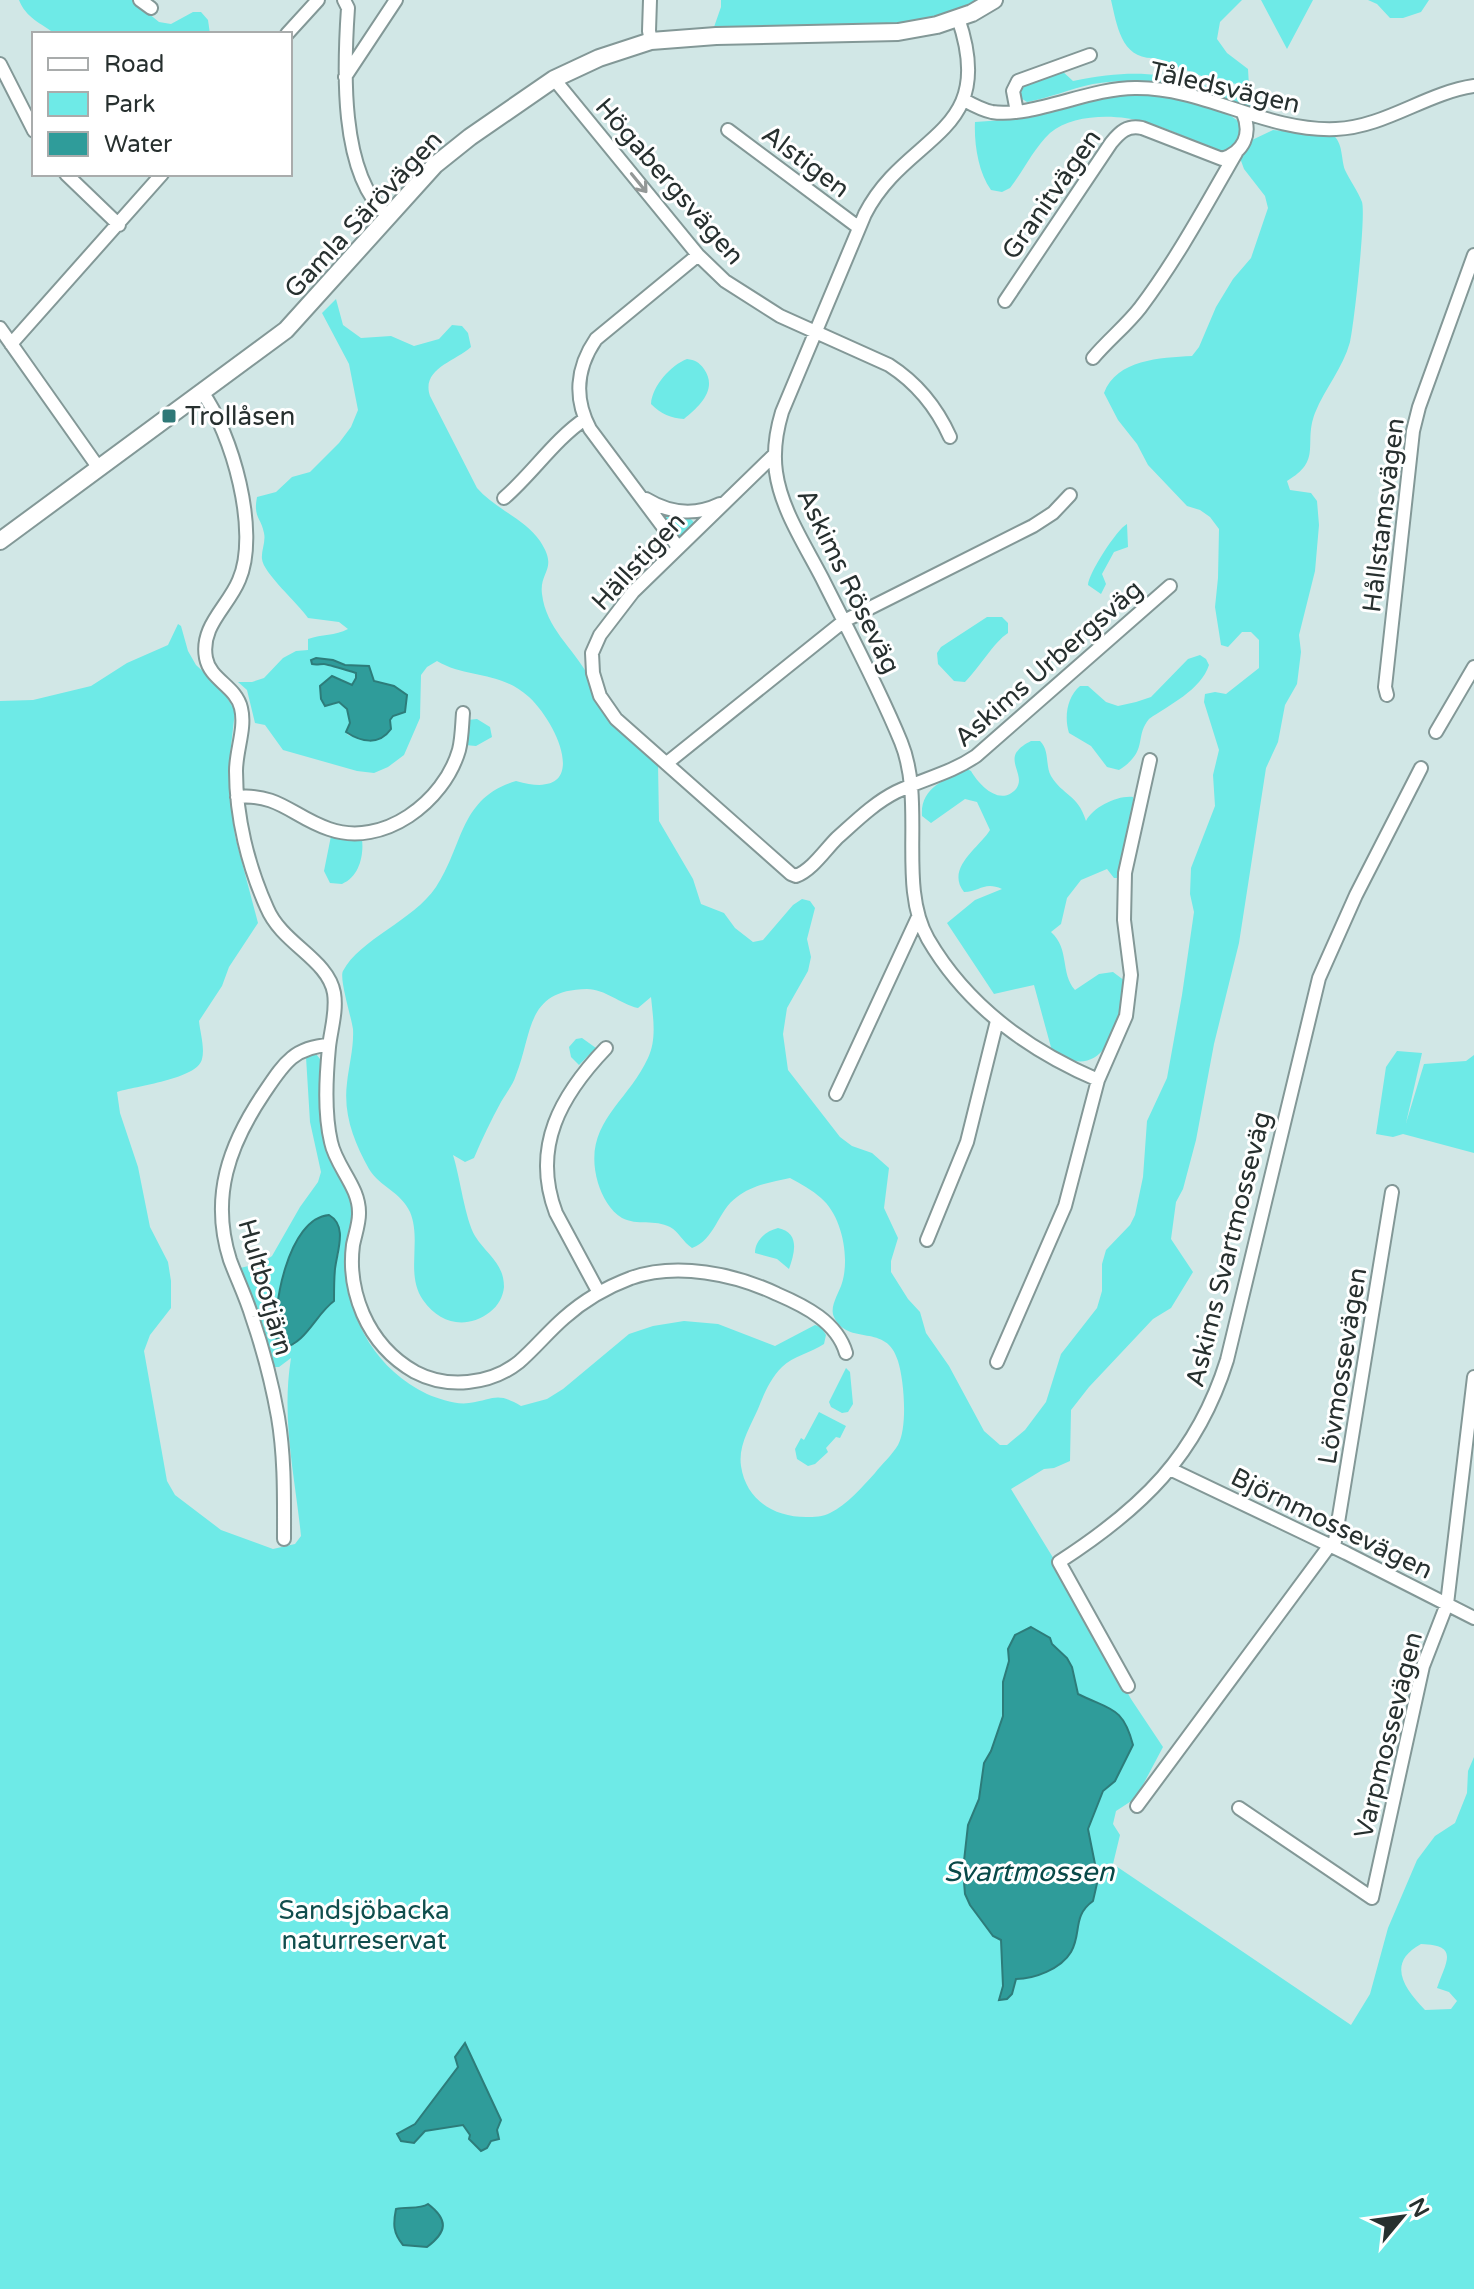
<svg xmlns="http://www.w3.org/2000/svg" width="1474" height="2289" font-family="'Varela Round',sans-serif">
  <rect width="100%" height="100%" fill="#d1e7e6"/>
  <path fill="#6eeae7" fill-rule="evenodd" d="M19,0H132L159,22L171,24L193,12H201L208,20L210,34H55C41,23 26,18 19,0Z
    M721,0H979L954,13L898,24L716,31L714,27L721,7Z
    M1111,0H1242L1220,22L1217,39L1227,53L1248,69L1249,86L1212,80L1154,58C1121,59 1117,25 1111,0Z
    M1261,0H1313L1287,49Z
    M1368,0H1429L1421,12L1403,18H1390L1377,4Z
    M1061,70L1073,81C1145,66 1177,75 1246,99L1250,101L1251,107C1198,90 1149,74 1093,84C1070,89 1049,98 1027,102L1019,97L1020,86Z
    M1128,93C1160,95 1218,100 1241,124L1242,135L1228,151L1220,152C1196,142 1171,129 1145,122C1118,114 1073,113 1050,133C1034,148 1024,170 1010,188L1002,192L991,190C978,172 974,143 975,122L1018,119L1080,101Z
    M1273,130L1334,136C1343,144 1341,159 1345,170C1350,181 1358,191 1362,202C1366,216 1354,325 1350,342C1343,368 1325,388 1315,413C1303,444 1323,460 1287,481L1290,490L1311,493L1317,501L1319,525L1315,571L1299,635L1301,652L1297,684L1285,705L1278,742L1266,768L1239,943L1214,1044L1196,1140L1183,1189L1176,1202L1171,1239L1193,1272L1171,1308L1153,1319L1089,1387L1071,1410L1070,1461L1054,1468L1044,1469L1011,1489L1052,1556L1131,1699L1163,1747L1136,1798L1116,1811L1113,1824L1120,1835L1113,1864L1351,2025L1370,1994L1388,1928L1417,1860L1435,1836L1455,1823L1467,1793L1468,1771L1474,1757V2289H0V701L33,700L91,686L127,663L168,645L178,624L181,626L188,651L196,665L222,689L235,711L230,755L231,796L235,836L258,923L229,967L222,986L199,1021C200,1032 205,1048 202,1059C198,1079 135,1086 117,1092L120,1113L138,1167L150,1227L168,1262L171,1281V1308L150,1335L144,1351L167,1481L175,1495L221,1530L273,1549L295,1544L301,1536C295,1476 281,1419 291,1358L279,1367H273L240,1268L262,1263L272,1256L300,1207L318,1182L321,1172L310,1122L306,1057L316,1054L320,1059C321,1086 318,1118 325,1145C330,1167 347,1183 352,1206C354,1221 347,1239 346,1254C344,1313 373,1368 427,1394C439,1399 456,1405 469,1403C494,1400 496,1391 521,1406L547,1399L563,1389L629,1334L653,1326L684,1321L718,1324L775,1346L815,1325L821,1327L826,1335L824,1344C811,1353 793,1356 782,1367C770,1379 764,1394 758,1409C750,1427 738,1446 741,1466C746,1500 774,1517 806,1517C814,1517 823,1517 830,1513C847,1505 862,1487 875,1473C882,1464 892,1455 898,1445C908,1427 904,1380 898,1361C887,1322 848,1347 834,1317C829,1307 839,1293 842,1283C850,1257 842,1216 821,1198C812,1190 801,1184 790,1178C772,1182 752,1185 737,1197C718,1210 715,1240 692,1248C683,1242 679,1232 670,1227C655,1219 637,1226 622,1218C610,1211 602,1196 598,1183C581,1124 627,1104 648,1058C657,1039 653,1017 651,997L638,1008C620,1004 605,989 587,989C525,990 533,1033 516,1075C513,1085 506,1093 501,1102C491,1120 482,1139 474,1158L465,1162L453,1155C460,1177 465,1219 475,1236C487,1255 504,1263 504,1287C503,1297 498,1306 490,1312C466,1330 440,1324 423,1300C405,1274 422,1241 410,1212C401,1192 380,1187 369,1169C354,1142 343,1114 347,1083C349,1065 354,1047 353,1029C351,1016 339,978 343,971C360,939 413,921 436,887C464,845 459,798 516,781C592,803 560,726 529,697C499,670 467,679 437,661L427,667L421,675L420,718L404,755L388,767L374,773L357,771L283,750L265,725L255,723L247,690L238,682H252L264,678L283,658L296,651L308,650V639C322,634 335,636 348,629L339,622L308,618C298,603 263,573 262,559C261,551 266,542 264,533C261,517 253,518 257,497L276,492L292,477L310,472L339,443L351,427L358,410L349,364L322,313L336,299L343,325L361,338L391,336L414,346L439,339L452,325L462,326L468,333L471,347C454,362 421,369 430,396L477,488C495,509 524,518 540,541C559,570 539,571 542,594C546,628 573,648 588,675L658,763L659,821L693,879L701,904L724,913L735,928L753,942L763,940L793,905L802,899L810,901L815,908L807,939L811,957L808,971L787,1008L783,1034L788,1070L840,1137L852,1146L872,1153L889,1168L884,1208L898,1238L891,1261V1272L908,1299L920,1312L926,1333L949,1366L984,1431L1000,1445H1007L1025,1430L1046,1402L1061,1354L1097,1308L1102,1291V1264L1106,1250L1130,1225L1135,1215L1143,1177L1147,1121L1167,1078L1182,995L1194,912L1190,894L1191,868L1215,806L1213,775L1219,750L1204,702L1205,694L1215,692L1226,694L1259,668V640L1251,632H1242L1228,647L1221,645L1215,607L1218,578L1219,529L1210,517L1200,510L1187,506L1148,465L1137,444L1118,420L1104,393C1117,359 1160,358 1192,356L1199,347L1216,307L1233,279L1251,258L1268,208L1265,196L1244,169L1240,158L1252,140ZM316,658L333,660L345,665L369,666L374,681L394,686L407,695L405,712L393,716L367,741L348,735L346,732L350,723L347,709L339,702L332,705L321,699L322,693L341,679L352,685L356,678V673C342,668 326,664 312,664L311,661ZM298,1238L339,1253L335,1266L334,1301L324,1308L294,1345L276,1335L279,1289ZM1421,1944C1461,1945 1445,1963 1437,1988L1449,1992L1457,2001L1451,2009L1425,2010C1404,1988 1386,1963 1421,1944Z
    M687,359C695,360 699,362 704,369C718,389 700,406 684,419C671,418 661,414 651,404C652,386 671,365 687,359Z
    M657,512C670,514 688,512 695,524L684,536L678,538Z
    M1127,524L1128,547L1114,552L1102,574L1106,584L1101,594L1088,585C1088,574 1117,529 1127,524Z
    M987,617H1002L1008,623V633C994,642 979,668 965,682L954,681L938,664L937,653L941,647Z
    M1200,655L1206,659L1209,665C1201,690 1169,705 1149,719C1134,737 1149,751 1119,770L1107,767L1091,746L1069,733C1064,717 1067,697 1080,686H1088L1106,702L1118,706L1136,702L1151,697L1188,659Z
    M477,719L490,727L492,737L476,746L465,745L468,720Z
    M1031,741H1040C1050,751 1045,765 1051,776C1063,796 1078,794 1086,821C1093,807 1118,795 1133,797L1134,805L1121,859L1119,878H1114L1107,869L1081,880L1067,898L1061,924L1051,932C1070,949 1060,973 1075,990L1099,974L1113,972L1125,981C1122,1021 1105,1087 1052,1051L1034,985L994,994L947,923L975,900L1002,889C984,881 980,892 964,892C945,868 980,847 990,830L977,802L965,799L931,823L922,816C920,788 944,780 967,769L971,771C979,785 1000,807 1016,789C1025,777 1010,765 1016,753C1020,747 1025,744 1031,741Z
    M331,836L362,839C364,856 359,877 342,884L330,883L324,871Z
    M582,1038L596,1048L579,1065L571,1057L569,1047L576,1039Z
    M1397,1051L1422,1053L1406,1123L1424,1064L1466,1061L1474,1055V1153L1403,1134L1393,1137L1376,1134L1386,1067Z
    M778,1228C800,1233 795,1252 789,1269L777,1259L755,1253C755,1240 766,1231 778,1228Z
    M846,1368L850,1372L853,1404L848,1412L842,1413L831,1407L829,1402Z
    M819,1412L846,1426L840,1438L836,1437L826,1448L828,1452L815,1464L808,1466L797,1459L795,1449L801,1438L804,1440Z"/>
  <path fill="#2f9c9a" stroke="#2d7c7a" stroke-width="2" d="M316,658L333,660L345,665L369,666L374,681L394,686L407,695L405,712L393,716L390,720L391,729C379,746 361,742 346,732L350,723L347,709L339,702L325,706L321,699L320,686L332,676L352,685L356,678V673C352,672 327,664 324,664C320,664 316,665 312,664L311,660Z
    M329,1215C348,1226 337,1251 335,1269C334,1279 334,1290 334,1301C316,1314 306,1343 283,1348L277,1343C271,1310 288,1218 329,1215Z
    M1031,1627L1050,1638L1052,1644L1067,1658L1072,1667L1078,1694C1110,1710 1123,1706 1133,1745L1115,1781L1103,1791L1088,1829L1098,1879L1093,1901C1072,1916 1082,1933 1071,1952C1061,1969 1034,1979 1016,1979L1012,1994L1007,1999L999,2000L1003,1986L1001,1940L993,1936L970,1905L965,1894L963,1870L968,1825L979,1799L984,1763L991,1751L1003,1716V1682L1009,1661L1008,1649L1015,1635Z
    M465,2043L501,2120L497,2130L499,2139L491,2141L487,2148L481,2151L469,2139L470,2135L463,2125L425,2131L414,2143L401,2141L397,2134L415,2124L458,2067L455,2057Z
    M428,2204C449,2220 447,2232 427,2247L403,2245C393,2233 393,2224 396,2209C407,2206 419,2210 428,2204Z"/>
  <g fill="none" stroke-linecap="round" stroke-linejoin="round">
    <defs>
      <path id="street" d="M140,0L151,8
        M344,0L348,8C344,66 339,174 387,215
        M650,0L649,31L651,41
        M958,18C999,136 907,132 865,214L782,412C776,432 773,451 776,472C781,509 805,545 822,578C849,632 878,686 901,742C926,803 897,885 928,939C967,1006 1028,1050 1098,1080
        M287,34L318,0
        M0,64L34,131
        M345,77L396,0
        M554,79L698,255L725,281L780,316L889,365C917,383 936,406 950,437
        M964,100C973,105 982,110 992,112C1032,118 1089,88 1135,88C1205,87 1265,132 1336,129C1385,127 1426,93 1474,86
        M1017,112L1013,91L1018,81L1090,55
        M728,130L858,227
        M66,174L119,225
        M1005,301L1111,143C1120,132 1127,125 1142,128L1222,159C1244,152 1252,134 1243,113
        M0,328L98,467
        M11,344L162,174
        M1093,358C1108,340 1126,326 1140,308C1177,259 1206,205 1236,153
        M202,392C232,433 260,532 239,580C228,607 200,626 206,658C210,680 236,686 241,708C246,728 236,750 236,771C236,817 248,866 267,908C282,944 328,959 334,993C337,1011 331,1029 329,1047C326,1078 324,1112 331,1142C336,1167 360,1187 359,1214C359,1224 355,1235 353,1245C350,1268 354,1293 363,1314C374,1339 392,1359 415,1372C447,1389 490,1385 519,1362C535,1348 548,1332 564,1318C583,1301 607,1287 631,1278C677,1262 735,1274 777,1294C805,1306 837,1322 846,1353
        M775,454L633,592L600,635L592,653L593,673L600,696L616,719L791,874L796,876C812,870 825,850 837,838C855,822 874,803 896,792C923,779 951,773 976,756L1170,586
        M504,498C532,474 555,439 585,419
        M646,499C669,513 695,516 720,504
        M678,547L590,429C574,399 576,368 596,339L698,255
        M1387,695L1385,687L1413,431L1419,407L1474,255
        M1436,732L1474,667
        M667,763L844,621L1033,526L1053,513L1070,495
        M237,797C279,793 293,817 329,829C383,848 444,802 459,750C462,738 462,725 463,713
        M836,1094L918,917
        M927,1240L967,1142L997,1021
        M599,1293L556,1213C531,1147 561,1095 606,1048
        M997,1362L1065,1206L1098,1080L1126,1016L1131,975L1124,920L1125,873L1150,760
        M1170,1469L1346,1553L1474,1618
        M284,1539C284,1499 285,1458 278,1417C272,1383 263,1349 252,1317C246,1297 237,1279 230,1260C210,1197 229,1145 264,1093C283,1065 293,1047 329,1045
        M1334,1547L1392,1192
        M1128,1686L1059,1562C1141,1509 1197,1456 1227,1360L1319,978L1356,895L1421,768
        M1137,1806L1330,1545
        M1239,1808L1372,1898L1423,1666L1447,1604L1474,1377"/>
      <path id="secondary" d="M0,541L286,330L435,165L470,137L554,79L599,58L651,41L716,36L898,32L937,25L972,13L994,0"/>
    </defs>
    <use href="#street" stroke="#839897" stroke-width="16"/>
    <use href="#secondary" stroke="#839897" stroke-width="20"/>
    <use href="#street" stroke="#fff" stroke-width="12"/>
    <use href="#secondary" stroke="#fff" stroke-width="16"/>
  </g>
  <defs><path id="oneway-shaft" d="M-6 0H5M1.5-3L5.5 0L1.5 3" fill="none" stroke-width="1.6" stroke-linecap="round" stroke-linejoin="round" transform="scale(2)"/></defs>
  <use stroke="#939897" href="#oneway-shaft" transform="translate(639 183) rotate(51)"/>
  <rect fill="#2f7877" stroke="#fff" stroke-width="3" x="161" y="408" width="16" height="16" rx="4"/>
  <g text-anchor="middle" stroke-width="6" stroke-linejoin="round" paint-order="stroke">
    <g font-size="26" fill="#27302f" stroke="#fff">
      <text transform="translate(1225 87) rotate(13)" y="9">Tåledsvägen</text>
      <text transform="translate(806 161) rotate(37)" y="9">Alstigen</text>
      <text transform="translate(670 181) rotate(49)" y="9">Högabergsvägen</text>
      <text transform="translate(1051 194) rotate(-55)" y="9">Granitvägen</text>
      <text transform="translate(363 214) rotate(-47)" y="9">Gamla Särövägen</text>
      <text transform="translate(1383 515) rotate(-83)" y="9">Hållstamsvägen</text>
      <text transform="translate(638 561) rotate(-47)" y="9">Hällstigen</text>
      <text transform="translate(849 581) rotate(64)" y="9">Askims Röseväg</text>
      <text transform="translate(1048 663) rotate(-41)" y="9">Askims Urbergsväg</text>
      <text transform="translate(1228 1249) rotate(-76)" y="9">Askims Svartmosseväg</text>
      <text transform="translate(266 1287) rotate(74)" y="9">Hultbotjärn</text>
      <text transform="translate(1342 1366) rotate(-81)" y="9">Lövmossevägen</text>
      <text transform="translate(1332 1523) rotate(26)" y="9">Björnmossevägen</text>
      <text transform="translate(1388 1735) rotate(-76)" y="9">Varpmossevägen</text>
    </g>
    <g font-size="26" fill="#27302f" stroke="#fff" text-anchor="start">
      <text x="185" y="425">Trollåsen</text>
    </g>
    <g font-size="26" fill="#104e4d" stroke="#fff">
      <text x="364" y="1919">Sandsjöbacka<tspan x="364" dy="30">naturreservat</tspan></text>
    </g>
    <g font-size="28" font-style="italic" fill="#094948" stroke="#fff">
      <text x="1029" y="1881">Svartmossen</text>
    </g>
  </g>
  <rect x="32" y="32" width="260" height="144" fill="#ffffff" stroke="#a9acac" stroke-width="2"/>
  <rect x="48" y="58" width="40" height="12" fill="#ffffff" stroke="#a9acac" stroke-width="2"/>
  <text x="104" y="72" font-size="24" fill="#27302f">Road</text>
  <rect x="48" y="92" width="40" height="24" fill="#6eeae7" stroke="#a9acac" stroke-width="2"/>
  <text x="104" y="112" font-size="24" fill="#27302f">Park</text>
  <rect x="48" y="132" width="40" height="24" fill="#2f9c9a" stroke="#a9acac" stroke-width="2"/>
  <text x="104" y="152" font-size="24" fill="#27302f">Water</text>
  <g transform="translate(1402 2217) rotate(61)" stroke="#ffffff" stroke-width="6" paint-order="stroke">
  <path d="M0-6L14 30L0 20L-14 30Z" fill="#27302f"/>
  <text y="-12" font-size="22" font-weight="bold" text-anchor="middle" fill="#27302f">N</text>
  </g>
</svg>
